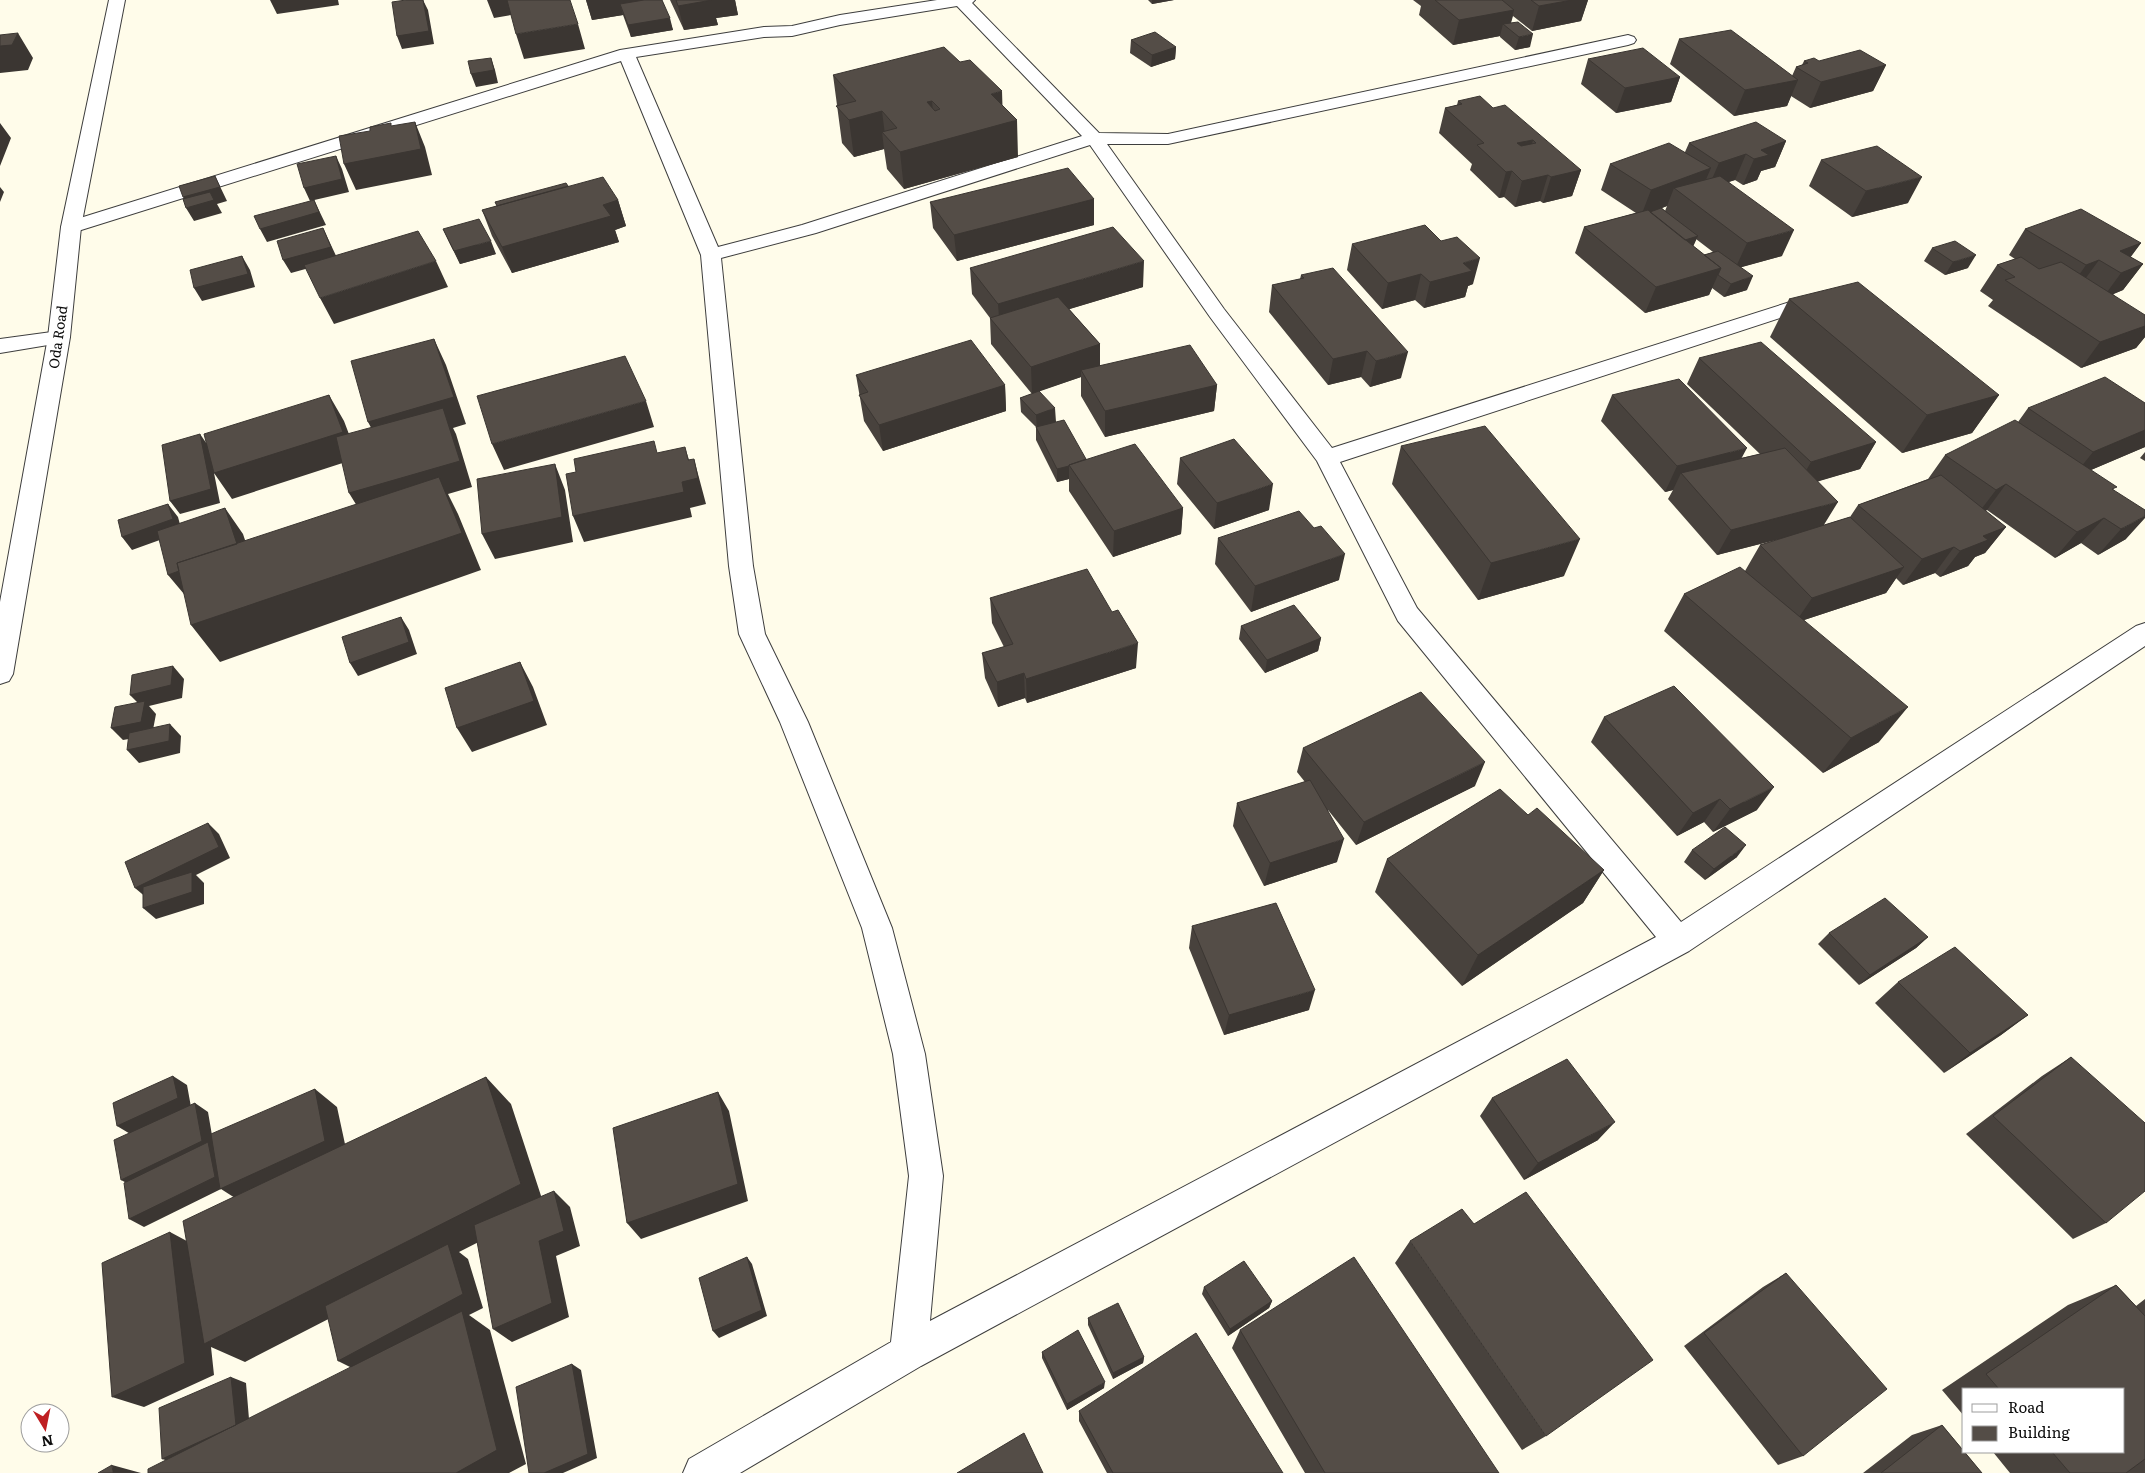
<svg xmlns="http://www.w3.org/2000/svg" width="2145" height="1473" font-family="Literata,serif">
  <rect width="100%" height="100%" fill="#fffcea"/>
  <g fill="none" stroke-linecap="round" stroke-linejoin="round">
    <defs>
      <path id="minor" d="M937,0H975L972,3L1099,133L1168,134L1628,35L1634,37L1636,40L1634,43L1628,45L1168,144H1107L1224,309L1332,448L1812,295L1819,293L1826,295L1829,299L1826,303L1340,462L1417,608L1681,922L2136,626L2145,623V646L1689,951L921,1366L740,1473H683L689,1459L891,1342L909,1176L893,1054L862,928L780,722L739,634L729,566L701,255L621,61L78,231L71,233L64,231L61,227L64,223L620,50L764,27L792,26L840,15ZM957,6L1082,136L802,225L718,247L636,57L764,37L792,36L840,25ZM1090,145L1210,317L1317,461L1398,621L1656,937L930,1321L943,1176L925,1054L892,928L808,722L765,634L753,566L721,258L816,233Z
        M59,331L66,332L70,337L66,342L0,353V339Z"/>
      <path id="tertiary" d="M109,0H125L81,227L70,337L13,674L9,681L0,684V602L48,337L61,227Z"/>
    </defs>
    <use href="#minor" stroke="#3e3e3e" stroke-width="2"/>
    <use href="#tertiary" stroke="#3e3e3e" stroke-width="2"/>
    <use href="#minor" fill="#fff" fill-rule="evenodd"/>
    <use href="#tertiary" fill="#fff" fill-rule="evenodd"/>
  </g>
  <path fill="#48423d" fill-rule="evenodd" d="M586,0H662L673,30L631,37L623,15L592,20Z
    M670,0H735L738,15L716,18L718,25L684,30Z
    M1148,0H1174L1152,4Z
    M1413,0H1588L1581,21L1532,31L1513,16L1511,23L1530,47L1515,50L1500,37V36L1453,45L1419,15L1421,6Z
    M1679,39L1792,76L1796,67L1802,65L1804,61H1819L1886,65L1873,91L1810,108L1791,96L1787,106L1734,116L1670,64Z
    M1131,40L1176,47L1175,59L1151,67L1130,53Z
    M1588,59L1680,77L1671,102L1616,113L1581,84Z
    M833,75L1002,106L1018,157L904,189L887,169L884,149L854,157L842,143Z
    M1458,101L1493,108L1581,170L1572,196L1543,203L1540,201L1515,207L1504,197L1499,198L1470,170L1472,164L1439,133L1445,108L1457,105Z
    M1786,141L1775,167L1761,171L1757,180L1743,185L1735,180L1729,182L1782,256L1741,267L1747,290L1724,297L1712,288L1709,295L1645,313L1575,253L1584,227L1636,213L1601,190L1610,164L1685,152L1689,143ZM1667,206L1665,211L1662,208ZM1696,239L1713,252L1704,255L1693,246Z
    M1821,160L1908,203L1852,217L1809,186Z
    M568,186L618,200L626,226L615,230L619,242L512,273L492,236L482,210L497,206L495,202Z
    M1094,199V225L957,261L933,228L930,202Z
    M443,229L496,254L460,264L449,242Z
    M2025,229L2141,243L2130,257L2143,264L2123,290L2113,294L2145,326V337L2136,348L2081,368L1988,306L1993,300L1980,291L1997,265L2015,259L2009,255Z
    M1352,244L1473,284L1468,286L1465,297L1424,308L1415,300L1382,309L1347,270Z
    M1932,248L1968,268L1945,275L1924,261Z
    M970,268L1143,287L1069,309L1100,344V365L1217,385L1214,411L1105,437L1081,396V377L1039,391L1056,422L1051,424L1086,459L1183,508L1181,534L1113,557L1069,491V479L1057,482L1036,440V427L1021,412L1020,398L1032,394L991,344L990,318L972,294Z
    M1301,275L1401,378L1370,387L1361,377L1328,385L1269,312L1272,285L1300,279Z
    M1789,299L1999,395L1972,433L1902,453L1770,337Z
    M1699,358L1876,442L1860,469L1818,481L1824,525L1850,517L1858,505L1928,479L1945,455L2018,422L2028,408L2145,403V447L2091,470L2114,490L2126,539L2098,555L2081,543L2055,558L1987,510L1985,511L2006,527L1985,553L1975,557L1968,566L1940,577L1935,573L1903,585L1896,578L1886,593L1804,620L1879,742L1823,773L1664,631L1684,594L1745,571L1760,545L1780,539L1717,555L1668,499L1673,490L1665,492L1601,421L1612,395L1741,458L1760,454L1687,384Z
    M856,375L1005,385L1006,411L883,451L864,421Z
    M1401,446L1564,576L1478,600L1392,484Z
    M2145,452V461L2140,458Z
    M1180,458L1269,510L1214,529L1177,484Z
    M1314,528L1339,580L1251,612L1215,564L1218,538Z
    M990,598L1136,668L1027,703L1025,698L998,707L985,678L982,653L1004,647L992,623Z
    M1241,626L1321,638L1318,651L1265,673L1239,639Z
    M1604,717L1757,810L1713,832L1704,822L1677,836L1591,742Z
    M1303,748L1475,786L1356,845L1328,810L1337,862L1264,886L1233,826L1237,803L1305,782L1297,772Z
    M1528,815L1604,870L1583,903L1462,986L1375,892L1387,859Z
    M1692,850L1737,857L1705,880L1684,862Z
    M1192,926L1309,1010L1224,1035L1189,948Z
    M1829,933L1928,937L1916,948L1859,985L1818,944Z
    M1898,982L2028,1015L2001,1035L1944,1073L1875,1003Z
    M2071,1057L2106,1223L2073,1239L1966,1134L2042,1076Z
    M1492,1098L1598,1140L1524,1180L1480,1116Z
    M1410,1241L1546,1436L1522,1450L1395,1263Z
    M1786,1273L1803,1456L1778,1465L1684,1346L1763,1287Z
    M2116,1285L2136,1306L2145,1299V1473H2010L1993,1452H2124V1389H1964V1416L1942,1390L2068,1305Z
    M1204,1287L1272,1301L1269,1308L1228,1336L1202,1294Z
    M1088,1318L1144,1357L1143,1363L1113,1379L1088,1325Z
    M1240,1330L1499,1473H1305L1232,1348Z
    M1042,1352L1104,1388L1067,1410L1042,1358Z
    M1079,1411L1283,1473H1107L1079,1421Z
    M1942,1425L1982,1473H1863L1912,1435Z"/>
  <path fill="#3b3632" d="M270,0H338L339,5L277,14Z
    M423,0L428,10L434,44L402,49L397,36Z
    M487,0H567L568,5L494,18Z
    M586,0H658L620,4L623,15L592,20Z
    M711,0H735L738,15L716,18L718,25L684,30L678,6Z
    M1152,0H1174L1152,4Z
    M1572,0H1588L1581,21L1532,31L1539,6Z
    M1514,10L1509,29L1503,24L1500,36L1453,45L1459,20Z
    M670,18L673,30L631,37L628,25Z
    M578,24L585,49L524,59L516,34Z
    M18,33L33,58L28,70L0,73V46Z
    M1533,34L1530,47L1515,50L1519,37Z
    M1176,47L1175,59L1151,67L1152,55Z
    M491,58L495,70L498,83L476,87L471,74Z
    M1886,65L1873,91L1810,108L1821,82Z
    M1680,77L1671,102L1616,113L1625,88Z
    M1798,80L1787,106L1734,116L1745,90Z
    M1002,91L1003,123L1017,120L1018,157L904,189L900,152L991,94Z
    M932,101L935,138L927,102Z
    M882,111L885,135L882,132L884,149L854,157L849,120Z
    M415,122L425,147L432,175L356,190L344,164Z
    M0,123L11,138L0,166Z
    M1533,140L1525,166L1517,143Z
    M1786,141L1775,167L1761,171L1757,180L1743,185L1754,159L1761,150Z
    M1746,154L1735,180L1708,188L1719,163Z
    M336,156L342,169L349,192L310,201L304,188Z
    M1711,168L1700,193L1674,188L1667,206L1641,216L1651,190Z
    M1581,170L1572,196L1543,203L1551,177Z
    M1512,171L1504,197L1499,198L1506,172Z
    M1548,175L1540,201L1515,207L1522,181Z
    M215,176L227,201L217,204L222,213L194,221L186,208L189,207L183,197Z
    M1922,177L1908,203L1852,217L1866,191Z
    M0,187L4,192L0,202Z
    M1094,199V225L957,261L954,235Z
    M314,200L326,225L267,242L260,229Z
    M618,200L626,226L615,230L619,242L512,273L502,247L603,205Z
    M323,228L338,260L291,273L283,260Z
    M1794,230L1782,256L1735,269L1747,243Z
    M1698,236L1692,249L1676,242Z
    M491,241L496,254L460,264L454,251Z
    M2141,243L2122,269L2120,251Z
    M1976,255L1968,268L1945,275L1953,262Z
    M242,256L250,270L255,287L202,301L194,288Z
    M1480,258L1473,284L1468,286L1465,297L1424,308L1430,282L1463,263Z
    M2099,260L2080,286L2068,291L2086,265Z
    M436,261L448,287L334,324L320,298Z
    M1144,261L1143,287L1000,330L998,304Z
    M2143,264L2123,290L2102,299L2121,273Z
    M1721,268L1709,295L1645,313L1656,287Z
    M1421,274L1415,300L1382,309L1388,283Z
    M1753,276L1747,290L1724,297L1731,284Z
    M2145,326V337L2136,348L2081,368L2100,342Z
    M434,339L446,365L466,424L453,428L456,434L472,487L448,494L458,514L481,570L220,662L191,625L365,519L349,493L382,448L368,422Z
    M1100,344V370H1081V377L1032,394L1031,367Z
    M1367,351L1361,377L1328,385L1333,359Z
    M1408,352L1401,378L1370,387L1376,361Z
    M1005,385L1006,411L883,451L879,425Z
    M1217,385L1214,411L1105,437V411Z
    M329,395L344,421L358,458L232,499L214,473L220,503L180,514L170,501L200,434L209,447Z
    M1999,395L1972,433L1902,453L1927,415Z
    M646,401L654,427L504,470L492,444Z
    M1055,408L1056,422L1037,429L1036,415Z
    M2145,430V447L2072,478L2093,452Z
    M1876,442L1860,469L1796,488L1811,462Z
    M685,447L693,473L694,459L706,504L690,508L692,517L584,542L573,516L682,482L688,460Z
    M1747,448L1733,474L1681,473L1673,490L1665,492L1677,466Z
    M555,464L565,490L573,542L495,559L482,534Z
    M1069,466V479L1057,482V469Z
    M1273,484L1269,510L1214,529L1217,503Z
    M2006,484L1987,510L1976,516L1996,490Z
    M1838,502L1822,528L1717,555L1731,530Z
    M168,504L178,517L182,532L132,550L122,537Z
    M225,508L243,534L257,576L189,600L168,575Z
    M1183,508L1181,534L1113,557L1114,531Z
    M2145,516V518L2126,539L2098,555L2121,529Z
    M2104,518L2081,543L2055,558L2077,532Z
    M2006,527L1985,553L1975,557L1968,566L1940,577L1960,551L1983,536Z
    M1580,539L1564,576L1478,600L1491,563Z
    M1954,547L1935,573L1903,585L1922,559Z
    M1345,554L1339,580L1251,612L1255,586Z
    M1904,567L1886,593L1795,623L1812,598Z
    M401,617L409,630L417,654L358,676L350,663Z
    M1321,638L1318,651L1265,673L1267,660Z
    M1138,643L1136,668L1027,703L1026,679Z
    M520,662L533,687L547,725L472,752L457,728Z
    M173,666L184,679L182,698L149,706L156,714L152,735L123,740L111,728L142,707L130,695Z
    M1024,673L1025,698L998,707L997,682Z
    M1908,707L1879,742L1823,773L1851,738Z
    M170,724L181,736L180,753L139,763L127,750Z
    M1485,762L1475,786L1356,845L1364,822Z
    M1774,787L1757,810L1713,832L1730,809Z
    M1720,799L1704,822L1677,836L1693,813Z
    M208,823L219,834L230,858L196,875L204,883V904L156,919L143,908L148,899L135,888Z
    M1344,839L1337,862L1264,886L1270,863Z
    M1746,845L1737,857L1705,880L1714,869Z
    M1604,870L1583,903L1462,986L1478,955Z
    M1928,937L1916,948L1859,985L1870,975Z
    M1315,990L1309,1010L1224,1035L1229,1015Z
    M2028,1015L2001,1035L1944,1073L1970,1053Z
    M173,1076L187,1085L191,1107L132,1135L117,1126Z
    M486,1077L511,1104L545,1208L459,1252L468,1259L483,1308L469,1315L490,1330L526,1464L509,1473H456L362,1373L338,1361L451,1256L245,1362L211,1347L214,1375L144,1407L112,1397L170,1232L198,1247Z
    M315,1089L337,1107L348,1158L246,1205L221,1189L144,1227L129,1219L136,1188L121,1180L195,1103L208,1112L214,1147Z
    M718,1092L729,1111L748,1201L641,1239L627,1223Z
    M1615,1122L1598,1140L1524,1180L1538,1163Z
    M554,1191L570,1207L580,1246L556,1256L569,1317L512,1342L493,1329L539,1241Z
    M747,1257L752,1264L767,1316L719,1338L713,1331Z
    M1272,1301L1269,1308L1228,1336L1230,1329Z
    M1144,1357L1143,1363L1113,1379V1373Z
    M572,1364L581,1370L597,1458L563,1473H544Z
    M231,1377L246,1383L250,1431L178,1464L162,1459Z
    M1105,1382L1104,1388L1067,1410V1404Z
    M112,1465L141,1473H113Z"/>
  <path fill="#544d47" stroke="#3b3632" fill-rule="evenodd" d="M406,0H423L429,31L397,36L392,2Z
    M507,0H570L578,24L516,34Z
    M644,0H662L670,18L628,25L620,4Z
    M676,0H712L678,6Z
    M1435,0H1502L1514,10L1459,20Z
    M1531,0H1572L1539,6Z
    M1518,22L1533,34L1519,37L1503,24Z
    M1731,30L1798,80L1745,90L1679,39Z
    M1155,32L1176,47L1152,55L1131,40Z
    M18,33L12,45L0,46V35Z
    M944,47L960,62L970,60L1002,91L991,94L1017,120L900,152L882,132L897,128L882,111L849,120L836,106L856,101L833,75ZM932,101L940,109L935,111L927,102Z
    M1643,48L1680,77L1625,88L1588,59Z
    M1860,50L1886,65L1821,82L1796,67L1808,63L1804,61L1814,58L1819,61Z
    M491,58L494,70L471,74L468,61Z
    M1480,96L1493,108L1505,105L1581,170L1551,177L1548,175L1522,181L1512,171L1506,172L1477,145L1484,143L1445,108L1462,104L1458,101ZM1533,140L1536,143L1521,146L1517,143Z
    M415,122L421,149L344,164L339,136L370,131V127L391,123V126Z
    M1756,122L1786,141L1761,150L1769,155L1754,159L1746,154L1719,163L1689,143Z
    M1669,143L1711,168L1651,190L1610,164Z
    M1877,146L1922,177L1866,191L1821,160Z
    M336,156L342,179L304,188L297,164Z
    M1068,168L1094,199L954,235L930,202Z
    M215,176L220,187L183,197L179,186Z
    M1720,176L1794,230L1747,243L1674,188Z
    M603,177L618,200L603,205L611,216L502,247L482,210Z
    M566,183L568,186L497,206L495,202Z
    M210,192L214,200L186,208L183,199Z
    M314,200L319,212L260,229L254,216Z
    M1661,208L1698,236L1685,240L1650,212Z
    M2081,209L2141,243L2120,251L2143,264L2121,273L2099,260L2086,265L2025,229Z
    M1648,210L1721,268L1656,287L1584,227Z
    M479,219L491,241L454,251L443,229Z
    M1425,225L1441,241L1457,237L1480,258L1463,263L1472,271L1430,282L1421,274L1388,283L1352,244Z
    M1113,227L1144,261L998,304L970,268Z
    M323,228L331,247L283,260L277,241Z
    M418,231L436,261L320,298L304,265Z
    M1955,241L1976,255L1953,262L1932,248Z
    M1718,251L1753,276L1731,284L1718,275L1721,268L1704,255Z
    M242,256L248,274L194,288L190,270Z
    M2021,257L2039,269L2061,262L2145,315V326L2100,342L2005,280L2015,277L1997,265Z
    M1333,268L1408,352L1376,361L1367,351L1333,359L1272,285L1304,278L1301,275Z
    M1858,282L1999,395L1927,415L1789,299Z
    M1058,297L1100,344L1031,367L990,318Z
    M434,339L454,397L368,422L351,361Z
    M971,340L1005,385L879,425L859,395L868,392L856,375Z
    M1761,342L1876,442L1811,462L1699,358Z
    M1190,345L1217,385L1105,411L1081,370Z
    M625,356L646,401L492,444L477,396Z
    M2105,377L2145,403V430L2093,452L2028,408Z
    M1679,379L1747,448L1677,466L1612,395Z
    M1039,391L1055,408L1036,415L1020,398Z
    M329,395L343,432L214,473L204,434Z
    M443,408L460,461L349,493L336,437Z
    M1064,420L1086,459L1069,465V466L1057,469L1036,427Z
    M2015,420L2117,487L2112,489L2145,510V516L2121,529L2104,518L2077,532L2006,484L1996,490L1945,455Z
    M1485,426L1580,539L1491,563L1401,446Z
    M200,434L211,489L170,501L162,445Z
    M1234,439L1273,484L1217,503L1180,458Z
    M654,441L657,453L685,447L688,460L694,459L698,478L682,482L684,492L573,516L566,474L576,472L574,459Z
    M1135,444L1183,508L1114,531L1069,465Z
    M1785,448L1838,502L1731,530L1681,473Z
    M555,464L562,517L482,534L477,479Z
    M1941,475L2006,527L1983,536L1988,540L1960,551L1954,547L1922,559L1858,505Z
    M439,477L462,533L191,625L177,563Z
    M168,504L173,519L122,537L118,520Z
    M225,508L237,544L177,563L179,571L168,575L157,531Z
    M1299,511L1314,528L1321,526L1345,554L1255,586L1218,538Z
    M1850,517L1904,567L1812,598L1760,545Z
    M1740,567L1908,707L1851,738L1684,594Z
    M1087,569L1112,612L1118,610L1138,643L1026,679L1024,673L997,682L982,653L1013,644L990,598Z
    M1294,605L1321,638L1267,660L1241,626Z
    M401,617L409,642L350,663L342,637Z
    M520,662L534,701L457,728L445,688Z
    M173,666L171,685L130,695L132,675Z
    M1674,686L1774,787L1730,809L1720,799L1693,813L1604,717Z
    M1421,692L1485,762L1364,822L1303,748Z
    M145,701L141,722L111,728L115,707Z
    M170,724L169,741L127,750L129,733Z
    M1310,780L1344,839L1270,863L1237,803Z
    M1500,789L1528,815L1537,808L1604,870L1478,955L1387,859Z
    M208,823L219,847L135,888L125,862Z
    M1725,827L1746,845L1714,869L1692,850Z
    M192,872V892L143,908V887Z
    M1885,898L1928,937L1870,975L1829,933Z
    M1276,903L1315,990L1229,1015L1192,926Z
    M1955,947L2028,1015L1970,1053L1898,982Z
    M2071,1057L2145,1123V1191L2106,1223L1993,1116Z
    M1567,1059L1615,1122L1538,1163L1492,1098Z
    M173,1076L178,1098L117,1126L113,1103Z
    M486,1077L521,1184L204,1344L183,1221Z
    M315,1089L325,1141L220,1189L211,1134Z
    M718,1092L738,1184L627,1223L613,1128Z
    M195,1103L202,1141L121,1180L114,1140Z
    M208,1142L215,1177L129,1219L124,1183Z
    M554,1191L564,1231L539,1241L552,1303L493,1329L474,1225Z
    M1526,1192L1653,1360L1546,1436L1410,1241L1462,1209L1474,1224Z
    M170,1232L185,1363L112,1397L102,1263Z
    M448,1244L463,1294L338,1361L325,1306Z
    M747,1257L762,1310L713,1331L699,1278Z
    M1354,1257L1499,1473H1325L1240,1330Z
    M1244,1261L1272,1301L1230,1329L1204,1287Z
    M1786,1273L1887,1389L1803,1456L1704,1333Z
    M2116,1285L2145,1316V1459L2126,1473H2070L2052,1452H2124V1389H1999L1986,1374Z
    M1118,1303L1144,1357L1113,1373L1088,1318Z
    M462,1311L497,1450L456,1473H148V1469Z
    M1078,1330L1105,1382L1067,1404L1042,1352Z
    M1196,1333L1283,1473H1113L1079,1411Z
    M572,1364L588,1454L544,1473H529L516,1387Z
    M231,1377L236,1425L162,1459L159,1408Z
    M1942,1425L1982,1473H1881Z
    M1024,1433L1043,1473H957Z
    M112,1465L113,1473H98Z"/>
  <g text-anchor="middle" stroke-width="5" stroke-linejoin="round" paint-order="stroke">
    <g font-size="14" fill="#0b0b0b" stroke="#fff">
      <text transform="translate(58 337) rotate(-82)" y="5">Oda Road</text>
    </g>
  </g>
  <rect x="1962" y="1388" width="162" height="65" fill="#ffffff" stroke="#9d9d9d"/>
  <rect x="1972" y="1404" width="25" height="8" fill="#ffffff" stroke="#9d9d9d"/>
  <text x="2008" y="1413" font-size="15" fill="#0b0b0b">Road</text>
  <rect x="1972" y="1426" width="25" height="15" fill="#544d47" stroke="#9d9d9d"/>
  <text x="2008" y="1438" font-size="15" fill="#0b0b0b">Building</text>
  <g transform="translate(45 1428) rotate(170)"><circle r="24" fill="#ffffff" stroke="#9d9d9d"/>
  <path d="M0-4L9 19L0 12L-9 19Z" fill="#bf1f22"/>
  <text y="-8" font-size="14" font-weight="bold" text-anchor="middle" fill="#0b0b0b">N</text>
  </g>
</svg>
